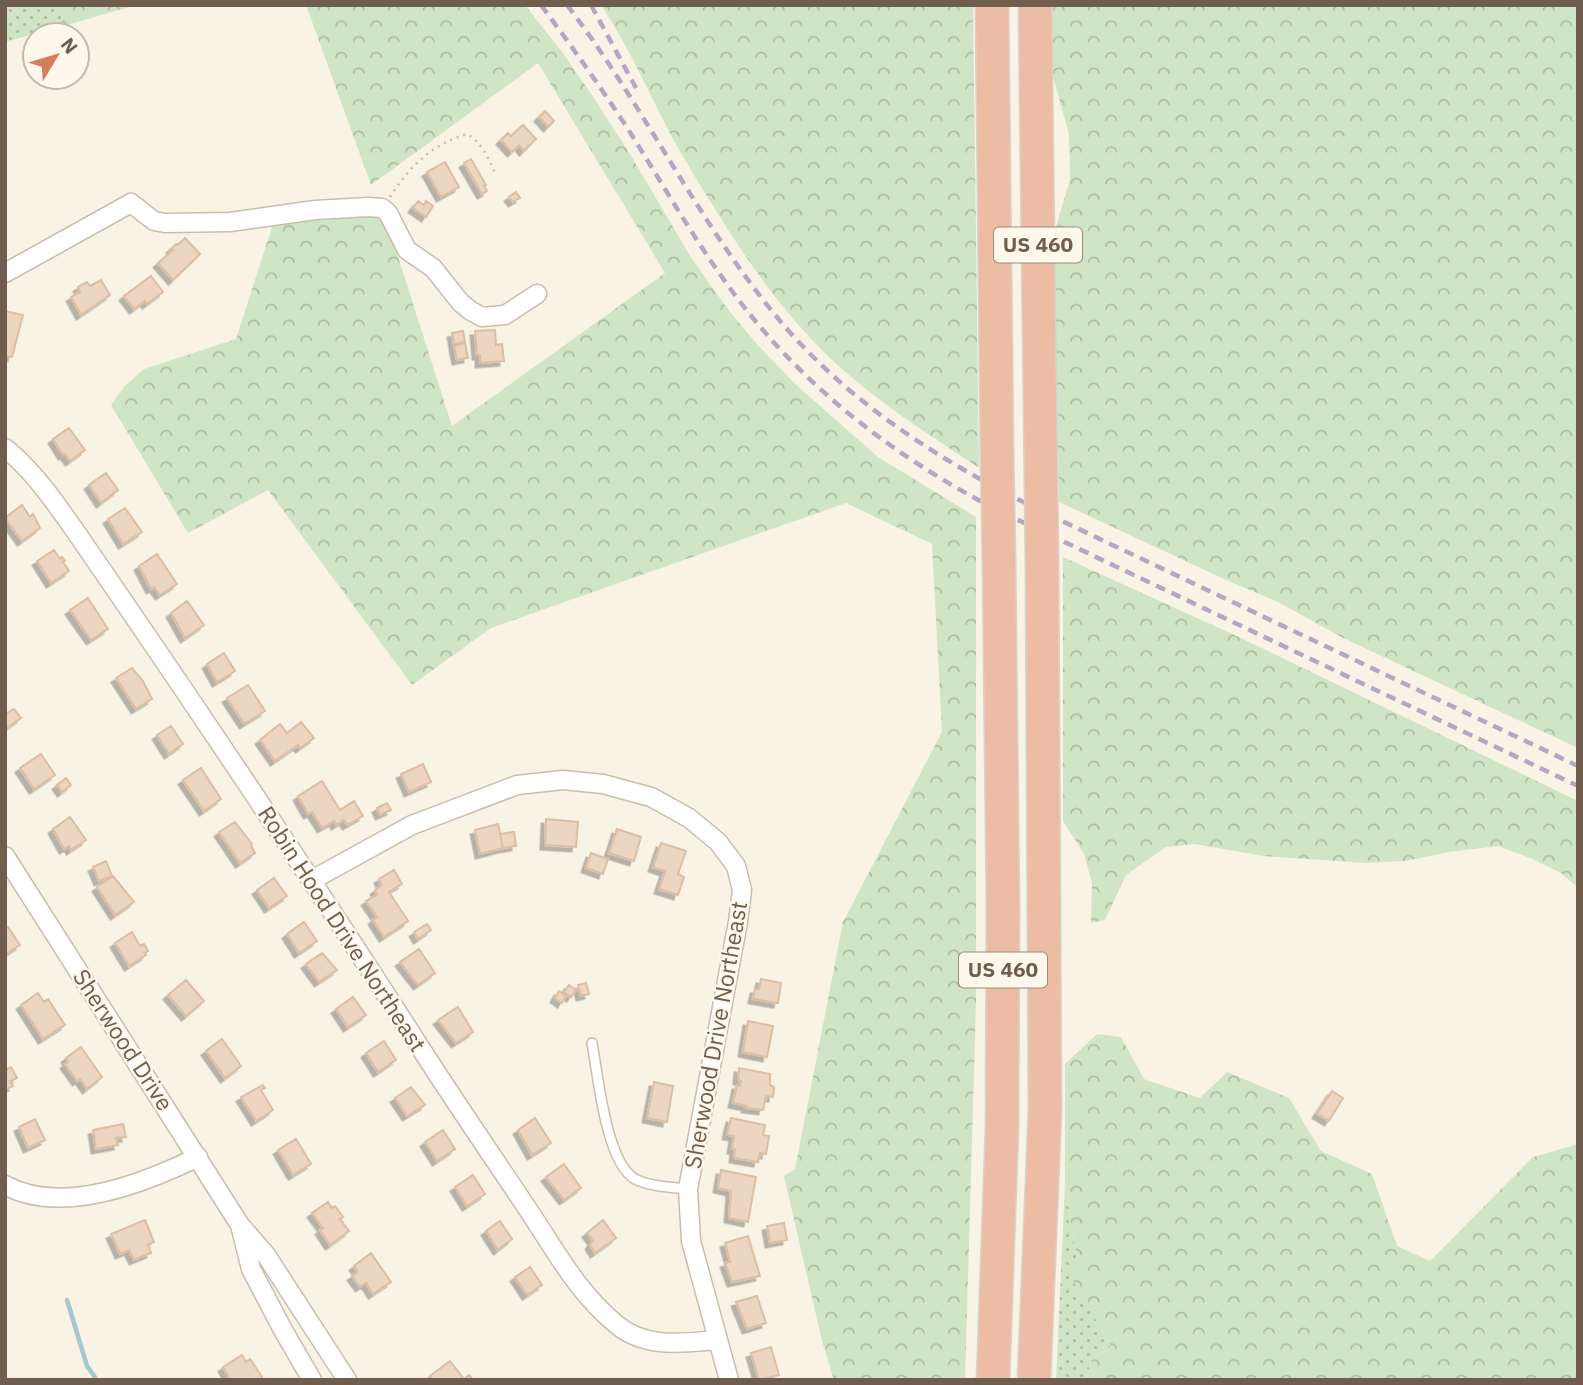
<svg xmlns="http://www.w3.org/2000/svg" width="1583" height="1385" font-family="'IBM Plex Sans',sans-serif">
  <defs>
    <pattern id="grass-dots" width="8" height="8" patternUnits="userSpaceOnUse" patternTransform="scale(1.75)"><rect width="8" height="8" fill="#d0e5c6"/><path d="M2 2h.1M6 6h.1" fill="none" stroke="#adbda3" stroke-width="1.8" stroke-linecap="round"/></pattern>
    <pattern id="forest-crowns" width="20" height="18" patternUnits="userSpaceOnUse" patternTransform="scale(1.75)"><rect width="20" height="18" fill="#d0e5c6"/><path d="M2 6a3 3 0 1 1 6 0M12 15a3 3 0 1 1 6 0" fill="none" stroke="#adbda3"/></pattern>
    <filter id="shadow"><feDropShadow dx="-4.5" dy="4.5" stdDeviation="0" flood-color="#0004"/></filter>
  </defs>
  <rect width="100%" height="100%" fill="#f9f3e6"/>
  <path fill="url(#grass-dots)" d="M5,5H66L60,27L5,42Z
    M1065,1184L1077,1260L1066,1267L1111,1346L1091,1361L1086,1380H1056Z"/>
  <path fill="url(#forest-crowns)" d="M66,5H136L60,27Z
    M306,5H525L562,52L592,95L630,154L692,259L730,312L756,343L794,383L878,457L976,517V1003L965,1380H834L822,1341L784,1176L795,1169L843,922L942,732L932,544L846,503L491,628L412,685L268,490L188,533L111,405L125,386L144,369L236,339L273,224L373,212L386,219L452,426L665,273L538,63L371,185Z
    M601,5H973L979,468C928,434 874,400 829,357C770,301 724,225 682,155C654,106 633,53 601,5Z
    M1051,5H1578V748L1343,638L1278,602L1224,579L1059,502L1054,234L1070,179L1069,134L1052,73Z
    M1063,557L1241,638L1578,801V888L1561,873L1530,858L1498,846L1449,852L1405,861L1366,863L1263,856L1195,844L1166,847L1126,875L1105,920L1091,923L1092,883L1084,854L1063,821Z
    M1097,1034L1121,1037L1144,1079L1200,1098L1227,1072L1289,1098L1321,1151L1372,1174L1397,1246L1430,1261L1533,1157L1578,1144V1380H1086L1091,1361L1111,1346L1065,1267L1077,1260L1065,1184V1064Z"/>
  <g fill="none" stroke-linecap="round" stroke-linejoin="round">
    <path stroke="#a4c7d1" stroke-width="4.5" d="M67,1300L87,1366L97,1380"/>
  </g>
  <path fill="#ecd5c1" stroke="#dcbea3" stroke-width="2" filter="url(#shadow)" d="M545,111L554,121L548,127L539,117Z
    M523,125L536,139L524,151L519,145L512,152L501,140L508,133L511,136Z
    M471,159L486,185L484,186L487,191L482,194L464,163Z
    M445,162L459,187L441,197L427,172Z
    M516,192L520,198L513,202L509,197Z
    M418,201L424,205L426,201L433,206L426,217L413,208Z
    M185,238L200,254L173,280L158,263L173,250L171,249L176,244L178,245Z
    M151,276L163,292L147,304L145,301L134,309L124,296Z
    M101,280L110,295L81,315L71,297L80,292L78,287L87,282L90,286Z
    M5,311L23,315L12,357L5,356Z
    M495,330L496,345L502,344L504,361L480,363V355H477L475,331Z
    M463,331L465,342L454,344L452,333Z
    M465,343L468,358L457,360L454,346Z
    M69,428L85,450L70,461L65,454L63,455L53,439Z
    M106,473L118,490L101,503L89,485Z
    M22,505L30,517L33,514L40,528L22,541L5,518Z
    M125,508L142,532L123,544L108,519Z
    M54,550L60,559L62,557L65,561L63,562L69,571L51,583L37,561Z
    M157,554L177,584L160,595L154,587L151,589L139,566Z
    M88,598L108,629L91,640L70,610Z
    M187,601L204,625L185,638L171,613Z
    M224,653L235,671L217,682L207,664Z
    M132,668L143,681L152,699L136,709L116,678Z
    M248,685L265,711L244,724L227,698Z
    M14,709L21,718L5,729V714Z
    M301,722L314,738L300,748L298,745L275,761L260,740L280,724L287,733Z
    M171,726L183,744L169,754L157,735Z
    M41,754L55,775L34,789L20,768Z
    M423,764L431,782L409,792L401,774Z
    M201,768L221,799L204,811L183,780Z
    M66,778L71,785L62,792L57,785Z
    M322,781L340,810L354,801L363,816L347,825L344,820L336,825L334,821L322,828L312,812L308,814L298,796Z
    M387,803L391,810L380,815L377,808Z
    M70,817L86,840L71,850L69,846L64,849L53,829Z
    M546,819L578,822L576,847L545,845Z
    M235,822L252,844L251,846L255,853L240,863L219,832Z
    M498,824L503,848L480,854L475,830Z
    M617,829L641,837L634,861L609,853Z
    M514,832L516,846L503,848L500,834Z
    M661,843L686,851L678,874L684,877L678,895L659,889L665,871L653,867Z
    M591,853L608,859L603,874L586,868Z
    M106,861L112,876L99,881L93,867Z
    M394,870L402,884L389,892L408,921L384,937L373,920L377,917L366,901L377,895L375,890L382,885L379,879Z
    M113,876L134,902L115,915L97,887Z
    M274,878L287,896L269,908L257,890Z
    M304,922L317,941L299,953L287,934Z
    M427,924L431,930L418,939L414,932Z
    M8,927L20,945L5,955V928Z
    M132,932L140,946L144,944L148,951L145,953L146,955L129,966L115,943Z
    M419,949L435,973L418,985L400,962Z
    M322,953L337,970L319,982L306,964Z
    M761,979L781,983L778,1003L753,999L755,989H759Z
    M186,980L204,1001L186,1016L168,995Z
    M586,983L589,994L581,996L578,985Z
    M569,985L576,990L571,997L564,992Z
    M559,991L566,996L562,1003L555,998Z
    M38,993L44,1002L48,999L65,1025L43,1039L21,1005Z
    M353,997L366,1015L348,1027L336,1009Z
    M458,1007L473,1032L456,1043L438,1020Z
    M748,1021L773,1026L767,1057L743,1052Z
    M222,1039L241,1066L225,1078L206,1051Z
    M384,1041L396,1060L378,1072L366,1053Z
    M81,1047L102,1077L87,1089L80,1079L77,1081L65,1064L68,1062L66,1058Z
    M11,1067L17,1078L10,1081L13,1086L5,1090V1070Z
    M739,1068L770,1074V1085L774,1087L773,1097L766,1096L763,1110L746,1108L747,1106L733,1103L737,1085L740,1086L741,1081L738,1080Z
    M654,1082L673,1086L667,1122L647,1118Z
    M263,1085L265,1088L261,1090L273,1110L256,1121L241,1097Z
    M411,1087L425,1105L407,1116L395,1098Z
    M1332,1091L1343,1098L1329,1121L1317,1114Z
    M535,1118L551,1143L532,1155L518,1130Z
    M731,1118L765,1125L763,1135L769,1136L766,1154L760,1153L758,1162L734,1158L735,1149H732L734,1136L727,1135Z
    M35,1119L45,1140L28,1148L19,1127Z
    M123,1124L126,1137L116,1138L118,1145L96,1149L93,1130Z
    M443,1130L455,1149L437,1161L425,1142Z
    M296,1139L311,1164L293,1175L278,1150Z
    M564,1164L581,1188L564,1200L546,1177Z
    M721,1170L756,1177L748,1222L729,1218L731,1191L718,1188Z
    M473,1175L485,1194L467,1206L455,1187Z
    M328,1202L332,1208L335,1206L343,1217L340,1219L349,1231L330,1245L320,1230L323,1228L312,1213Z
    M145,1220L154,1242L148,1245L151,1253L134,1260L129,1250L120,1254L111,1234Z
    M603,1220L616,1238L595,1253L590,1245L593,1241L587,1233Z
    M500,1221L512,1239L498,1250L486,1231Z
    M784,1223L787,1240L770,1243L767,1226Z
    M748,1236L760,1276L732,1282L725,1263L730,1262L725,1243Z
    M371,1253L391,1282L373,1294L366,1283L360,1287L352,1276L358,1272L354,1266Z
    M530,1267L542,1285L527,1295L515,1277Z
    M757,1296L766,1323L747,1329L736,1302Z
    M771,1347L779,1375L759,1380L751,1353Z
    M242,1355L246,1362L250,1359L262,1377L260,1380H230L223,1367Z
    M450,1361L464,1379L469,1375L473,1380H432L430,1376Z"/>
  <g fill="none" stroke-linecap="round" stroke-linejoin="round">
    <defs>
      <path id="service" d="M592,1043C598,1075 606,1163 635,1179C651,1187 671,1187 688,1189"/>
      <path id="minor" d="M5,273L131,203L154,221L165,223L230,222L315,210L368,207L382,208L388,213L407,250L433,268L461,303L471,311L482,317L505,315L537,294
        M5,448C35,472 56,504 78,535C193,702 306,870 416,1041C453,1099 493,1157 531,1214C556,1252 580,1295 616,1324C645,1349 682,1343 718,1340
        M5,856L240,1225L266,1255L347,1380
        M312,880L412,825L517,785L563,780L603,784L651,797L689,818L718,842L736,866L742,890L738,922L688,1189L691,1241L729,1380
        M5,1185C61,1216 145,1183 198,1157
        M241,1229L251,1269L283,1330L312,1380"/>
      <path id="motorway" d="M992,5L997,453
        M1035,5L1041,484
        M993,1380L1002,1129L1003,909L999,560
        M1034,1380L1045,1109L1042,566"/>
    </defs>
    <use href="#service" stroke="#cabcae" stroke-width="12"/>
    <use href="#minor" stroke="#cabcae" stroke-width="21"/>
    <use href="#motorway" stroke="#d7d2cd" stroke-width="35"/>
    <path stroke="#d0b9a4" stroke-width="2.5" stroke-dasharray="2 5" stroke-linecap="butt" d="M390,197C409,167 432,144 467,134C483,143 488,159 496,175"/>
    <use href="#service" stroke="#fff" stroke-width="9"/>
    <use href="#minor" stroke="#fff" stroke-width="18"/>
    <use href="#motorway" stroke="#ecbda4" stroke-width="32"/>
    <path stroke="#b7a6c2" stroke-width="4.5" stroke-dasharray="10 7" stroke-linecap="butt" d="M541,5C571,45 599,85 626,126C666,189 702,254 748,312C816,397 900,459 995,509L1578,786
      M567,5C646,108 702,231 787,329C858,410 948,465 1043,512L1578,766
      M591,5L636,88"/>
    <defs>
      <path id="motorway-bridge" d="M997,453L999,560
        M1041,484L1042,566"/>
    </defs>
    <use href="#motorway-bridge" stroke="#d7d2cd" stroke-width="35" stroke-linecap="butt"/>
    <use href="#motorway-bridge" stroke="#ecbda4" stroke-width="32"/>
  </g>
  <g text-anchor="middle" stroke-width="5" stroke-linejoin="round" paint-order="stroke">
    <g fill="#fdf7ec" stroke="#9a8b7d" stroke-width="2">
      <rect x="994" y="227.5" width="88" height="35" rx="5"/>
      <rect x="959" y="952.5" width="88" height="35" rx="5"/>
    </g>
    <g font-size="21" font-weight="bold" fill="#705d4e">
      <text x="1038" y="252">US 460</text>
      <text x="1003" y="977">US 460</text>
    </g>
    <g font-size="23" fill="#705d4e" stroke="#fdf7ec">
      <text transform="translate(342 929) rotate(57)" y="8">Robin Hood Drive Northeast</text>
      <text transform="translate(716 1035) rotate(-80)" y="8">Sherwood Drive Northeast</text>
      <text transform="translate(123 1040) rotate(57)" y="8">Sherwood Drive</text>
    </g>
  </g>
  <rect width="1583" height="1385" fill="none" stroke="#705d4e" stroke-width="14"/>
  <g transform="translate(56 56) rotate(52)"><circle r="33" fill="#fdf7ec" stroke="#c5b9ad" stroke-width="2"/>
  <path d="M0-5L12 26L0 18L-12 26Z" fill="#d57f5a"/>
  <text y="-10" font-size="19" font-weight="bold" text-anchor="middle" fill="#705d4e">N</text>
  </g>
</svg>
